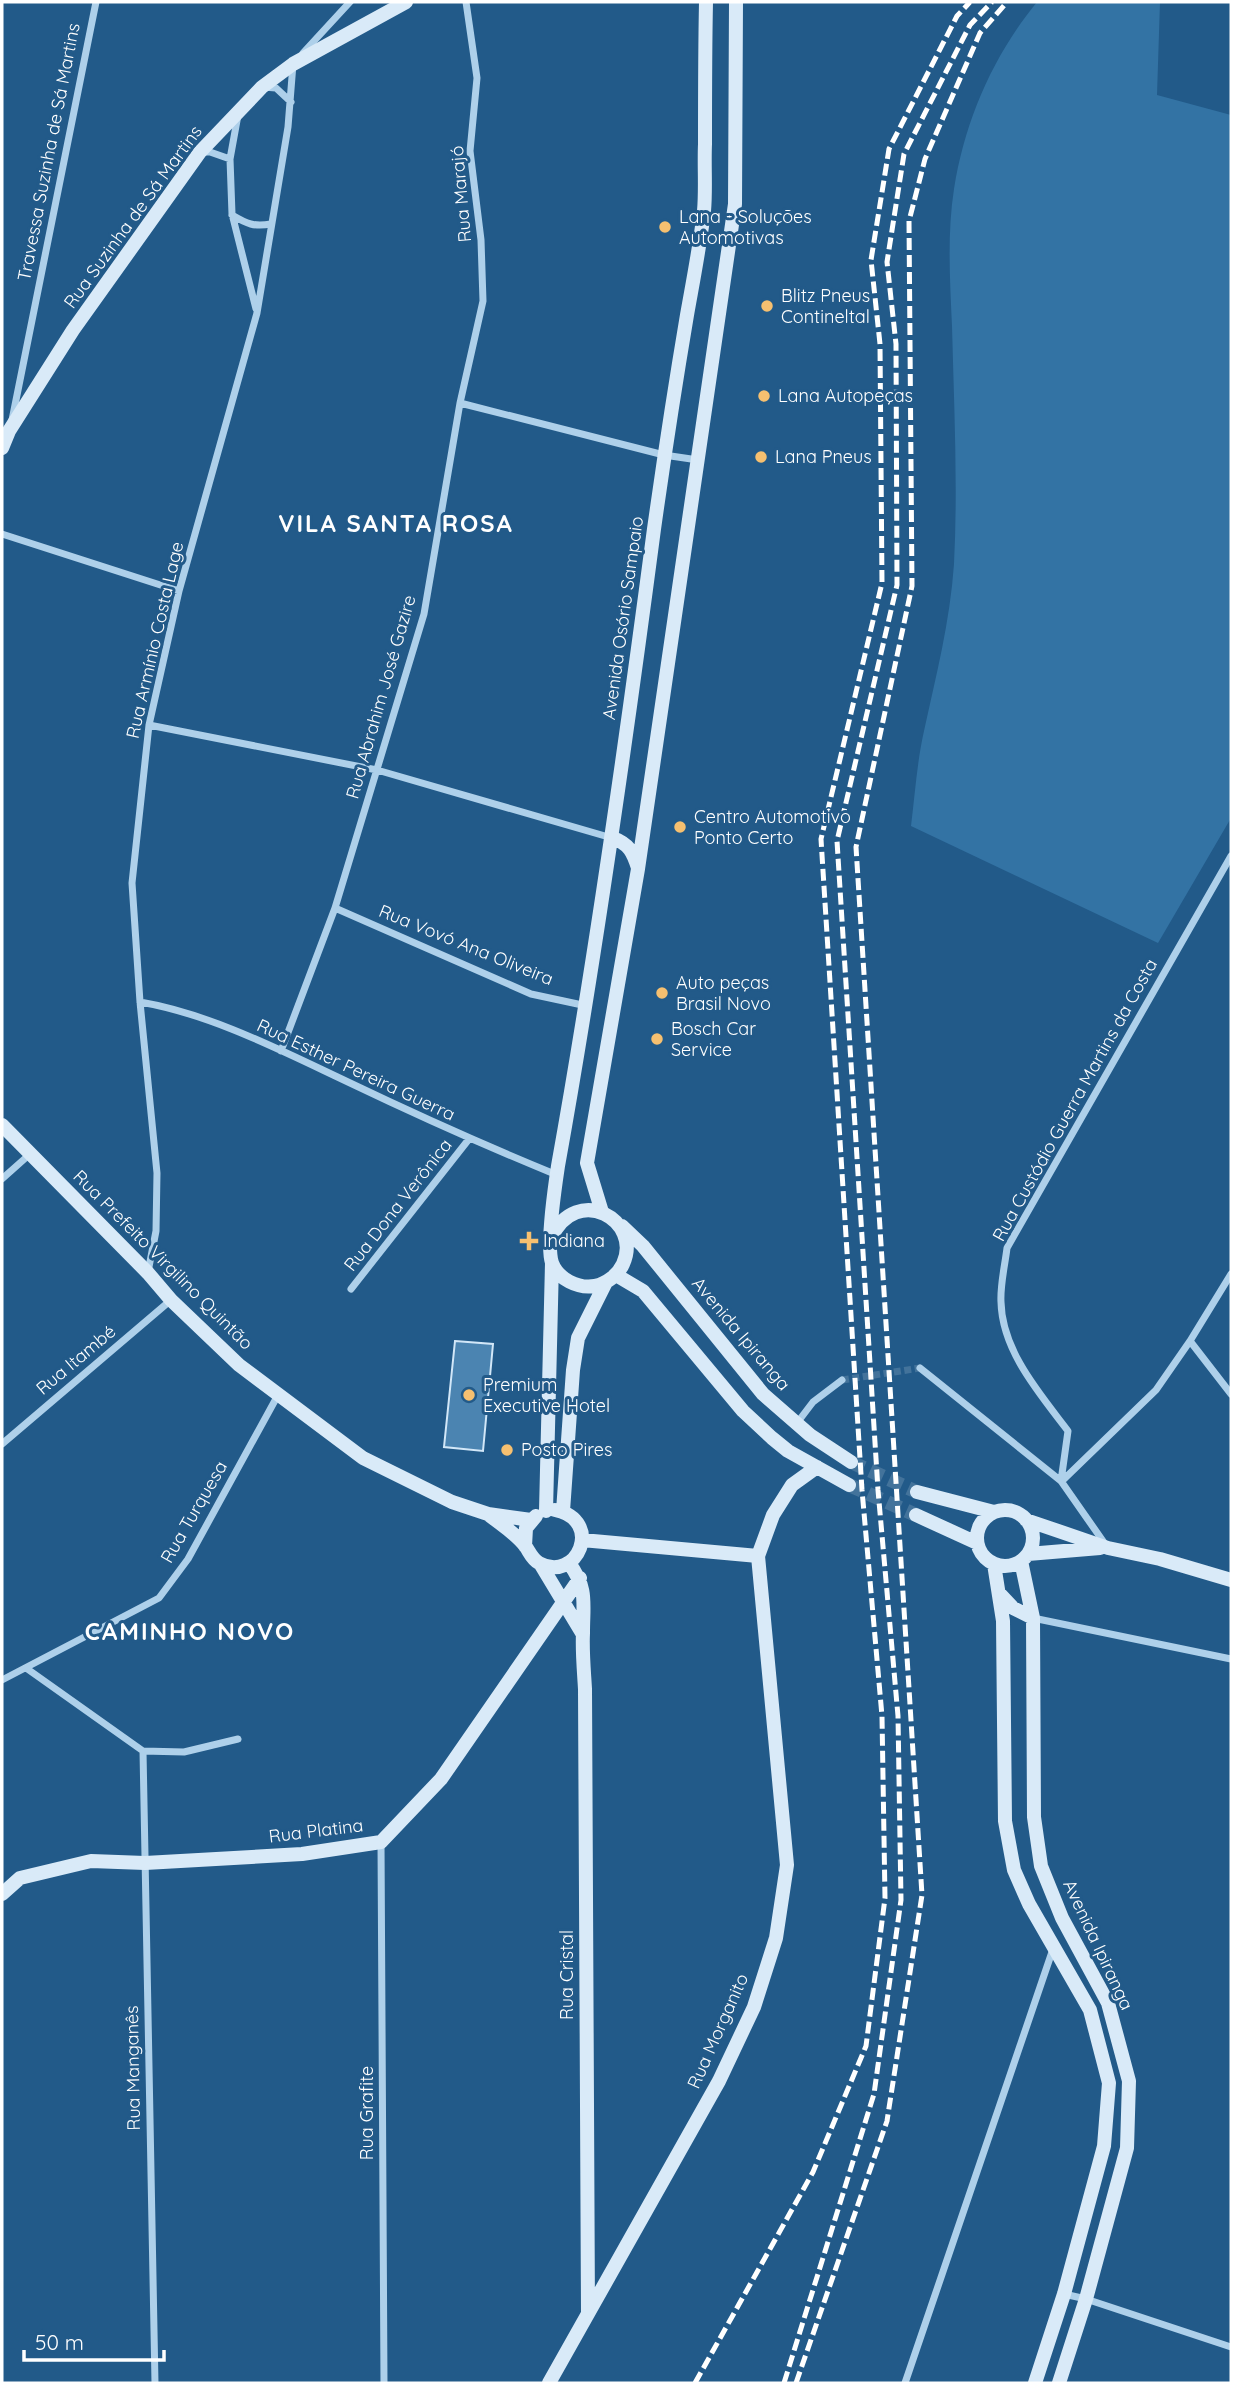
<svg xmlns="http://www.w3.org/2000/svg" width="1233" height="2385" font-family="Quicksand,sans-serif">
  <rect width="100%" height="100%" fill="#225a89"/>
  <path fill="#3373a4" d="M1037,2H1160L1157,95L1231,115V818L1158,943L911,826C915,794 917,762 924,731C936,676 950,622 954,564C958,485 954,406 952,326C950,281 947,234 954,189C965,120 993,56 1037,2Z"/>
  <path fill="#4b84b1" stroke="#d2e7f8" stroke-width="2" d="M455,1341L493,1344L483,1451L444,1447Z"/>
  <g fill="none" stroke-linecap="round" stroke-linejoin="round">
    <path stroke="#43739b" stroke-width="7" stroke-dasharray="7 3.5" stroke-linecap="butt" d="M842,1380L920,1368"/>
    <path stroke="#43739b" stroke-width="14" stroke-dasharray="14 7" stroke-linecap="butt" d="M851,1462L917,1492
      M849,1485L916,1515"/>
    <path stroke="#aed0ea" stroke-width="7" d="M303,53L350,2
      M263,87L276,88L291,102
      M238,115L230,159L232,214L256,309
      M201,152H210L230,159
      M232,215C247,224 254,227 271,224
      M460,403L664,455L698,460
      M12,420L96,2
      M2,534L179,591
      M149,725L377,770L612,838
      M335,908L531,994L587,1006
      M140,1002C211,1014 282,1051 348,1082C417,1115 486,1146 557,1175
      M281,1051L335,908L424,614L460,403L483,301L481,240L470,151L477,78L466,2
      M2,1179L30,1154
      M148,1272L156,1231L157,1173L140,1002L132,883L149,725L179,591L257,313L288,127L293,64
      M351,1289L469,1139
      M1190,1341L1231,1394
      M920,1368L1061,1481L1105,1544
      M797,1423L813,1402L842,1380
      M2,1444L171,1300
      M1061,1481L1068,1431C1040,1394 1002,1351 1001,1302C1000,1285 1005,1265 1007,1248L1231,856
      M1062,1481L1156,1390L1190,1341L1231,1274
      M1033,1618L1231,1659
      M26,1668L143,1751L184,1752L238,1739
      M2,1680L159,1598L188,1559L278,1395
      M143,1751L155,2383
      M381,1842L384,2383
      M1064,2294L1086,2299L1231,2347
      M905,2383L1053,1949"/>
    <path stroke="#d9eaf8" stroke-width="14" d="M2,448L9,431L73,330L200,152L262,87L293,64L406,2
      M613,838C629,844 633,852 638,868
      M2,1125L148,1273L171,1300L239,1365L363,1458L452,1502L488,1514L531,1520
      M602,1212L587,1163L638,869L735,204L736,2
      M622,1226L643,1246L763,1394L810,1435L851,1462
      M551,1238C577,1182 643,1221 623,1264C618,1275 606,1284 595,1286C578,1289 558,1279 552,1263C546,1245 555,1186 558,1166C596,955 626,742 654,529C664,458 675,386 687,315C693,281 700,246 704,211C706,189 704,166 705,144C705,97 705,49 706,2
      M616,1275L643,1291L743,1411L772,1438L788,1451L849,1485
      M917,1492L994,1512
      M977 1538a28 28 0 1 1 56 0a28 28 0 1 1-56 0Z
      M546,1511L552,1263
      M563,1511L573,1370L578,1338L606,1282
      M488,1514C500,1524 517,1534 526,1547C530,1553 532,1559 539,1563C577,1584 605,1520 555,1510
      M916,1515L977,1543
      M1026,1520L1108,1548L1160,1559L1231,1580
      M582,1540L758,1556
      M525,1546L526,1528L536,1516
      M1028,1554L1100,1548
      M1021,1561L1033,1618L1034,1817L1041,1866L1062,1918L1108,2003L1129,2081L1127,2148L1086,2299L1059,2383
      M569,1563C588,1589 583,1602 583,1633C582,1651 584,1671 585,1689L588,2313
      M994,1564L1003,1621L1005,1821L1014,1870L1029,1904L1090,2010L1109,2083L1104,2146L1064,2294L1035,2383
      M541,1565L582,1633
      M999,1593L1013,1608L1033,1618
      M2,1894L20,1878L91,1861L145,1863L302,1854L381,1842L441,1779L580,1578
      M549,2383L719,2081L754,2007L776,1938L787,1865L758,1556L773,1515L792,1485L817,1467"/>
    <path stroke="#fff" stroke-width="5" stroke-dasharray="12 5" stroke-linecap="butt" d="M695,2383L813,2172L866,2046L885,1898L882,1716L862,1490L821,839L882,583L880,344L871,260L889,149L957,16L970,2
      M784,2383L874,2094L901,1900L898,1716L878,1490L837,841L897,585L896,344L887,262L904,154L970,25L992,2
      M796,2383L887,2121L922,1895L856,847L912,586L909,221L925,159L980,33L1007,2"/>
  </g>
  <g fill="#f6c070" stroke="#225a89" stroke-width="2.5">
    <circle cx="665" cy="227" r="7"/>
    <circle cx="767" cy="306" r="7"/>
    <circle cx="764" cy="396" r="7"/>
    <circle cx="761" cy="457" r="7"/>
    <circle cx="680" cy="827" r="7"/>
    <circle cx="662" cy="993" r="7"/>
    <circle cx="657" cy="1039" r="7"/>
    <path d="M525.5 1230.5h7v7h7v7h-7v7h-7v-7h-7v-7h7z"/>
    <circle cx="469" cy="1395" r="7"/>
    <circle cx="507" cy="1450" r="7"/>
  </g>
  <g text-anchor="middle" stroke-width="6" stroke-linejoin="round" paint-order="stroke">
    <g font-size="18" fill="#fff" stroke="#225a89">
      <text transform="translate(49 152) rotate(-79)" y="6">Travessa Suzinha de Sá Martins</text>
      <text transform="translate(461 194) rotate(-95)" y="6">Rua Marajó</text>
      <text transform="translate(133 217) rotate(-54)" y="6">Rua Suzinha de Sá Martins</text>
      <text transform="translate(623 618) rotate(-82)" y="6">Avenida Osório Sampaio</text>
      <text transform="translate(155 640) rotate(-77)" y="6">Rua Armínio Costa Lage</text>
      <text transform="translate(381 697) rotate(-74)" y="6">Rua Abrahim José Gazire</text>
      <text transform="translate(466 945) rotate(22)" y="6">Rua Vovó Ana Oliveira</text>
      <text transform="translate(356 1070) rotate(25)" y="6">Rua Esther Pereira Guerra</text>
      <text transform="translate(1075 1100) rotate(-61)" y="6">Rua Custódio Guerra Martins da Costa</text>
      <text transform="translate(398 1205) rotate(-52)" y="6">Rua Dona Verônica</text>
      <text transform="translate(163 1260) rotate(45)" y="6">Rua Prefeito Virgilino Quintão</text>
      <text transform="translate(741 1334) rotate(50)" y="6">Avenida Ipiranga</text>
      <text transform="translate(76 1360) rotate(-40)" y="6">Rua Itambé</text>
      <text transform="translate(194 1512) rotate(-60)" y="6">Rua Turquesa</text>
      <text transform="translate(316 1831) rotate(-7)" y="6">Rua Platina</text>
      <text transform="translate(1098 1945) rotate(65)" y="6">Avenida Ipiranga</text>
      <text transform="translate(567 1975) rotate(-90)" y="6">Rua Cristal</text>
      <text transform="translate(718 2031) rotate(-66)" y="6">Rua Morganito</text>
      <text transform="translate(133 2068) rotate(-91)" y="6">Rua Manganês</text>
      <text transform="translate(367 2113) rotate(-90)" y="6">Rua Grafite</text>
    </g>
    <g font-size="18" fill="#fff" stroke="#225a89" text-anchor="start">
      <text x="679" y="223">Lana - Soluções<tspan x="679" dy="21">Automotivas</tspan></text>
      <text x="781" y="302">Blitz Pneus<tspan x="781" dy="21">Contineltal</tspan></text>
      <text x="778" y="402">Lana Autopeças</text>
      <text x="775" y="463">Lana Pneus</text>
      <text x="694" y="823">Centro Automotivo<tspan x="694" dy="21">Ponto Certo</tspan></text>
      <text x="676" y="989">Auto peças<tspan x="676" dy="21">Brasil Novo</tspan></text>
      <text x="671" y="1035">Bosch Car<tspan x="671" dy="21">Service</tspan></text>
      <text x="543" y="1247">Indiana</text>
      <text x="483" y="1391">Premium<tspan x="483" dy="21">Executive Hotel</tspan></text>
      <text x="521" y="1456">Posto Pires</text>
    </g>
    <g font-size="24" font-weight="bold" letter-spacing="2" fill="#fff" stroke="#225a89">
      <text x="396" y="532">VILA SANTA ROSA</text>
      <text x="190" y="1640">CAMINHO NOVO</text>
    </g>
  </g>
  <rect width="1233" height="2385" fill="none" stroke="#ffffff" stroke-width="7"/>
  <path d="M24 2350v10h140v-10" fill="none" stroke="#ffffff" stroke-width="3.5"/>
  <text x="35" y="2350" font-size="21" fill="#ffffff" stroke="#225a89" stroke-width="5" paint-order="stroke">50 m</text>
</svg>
